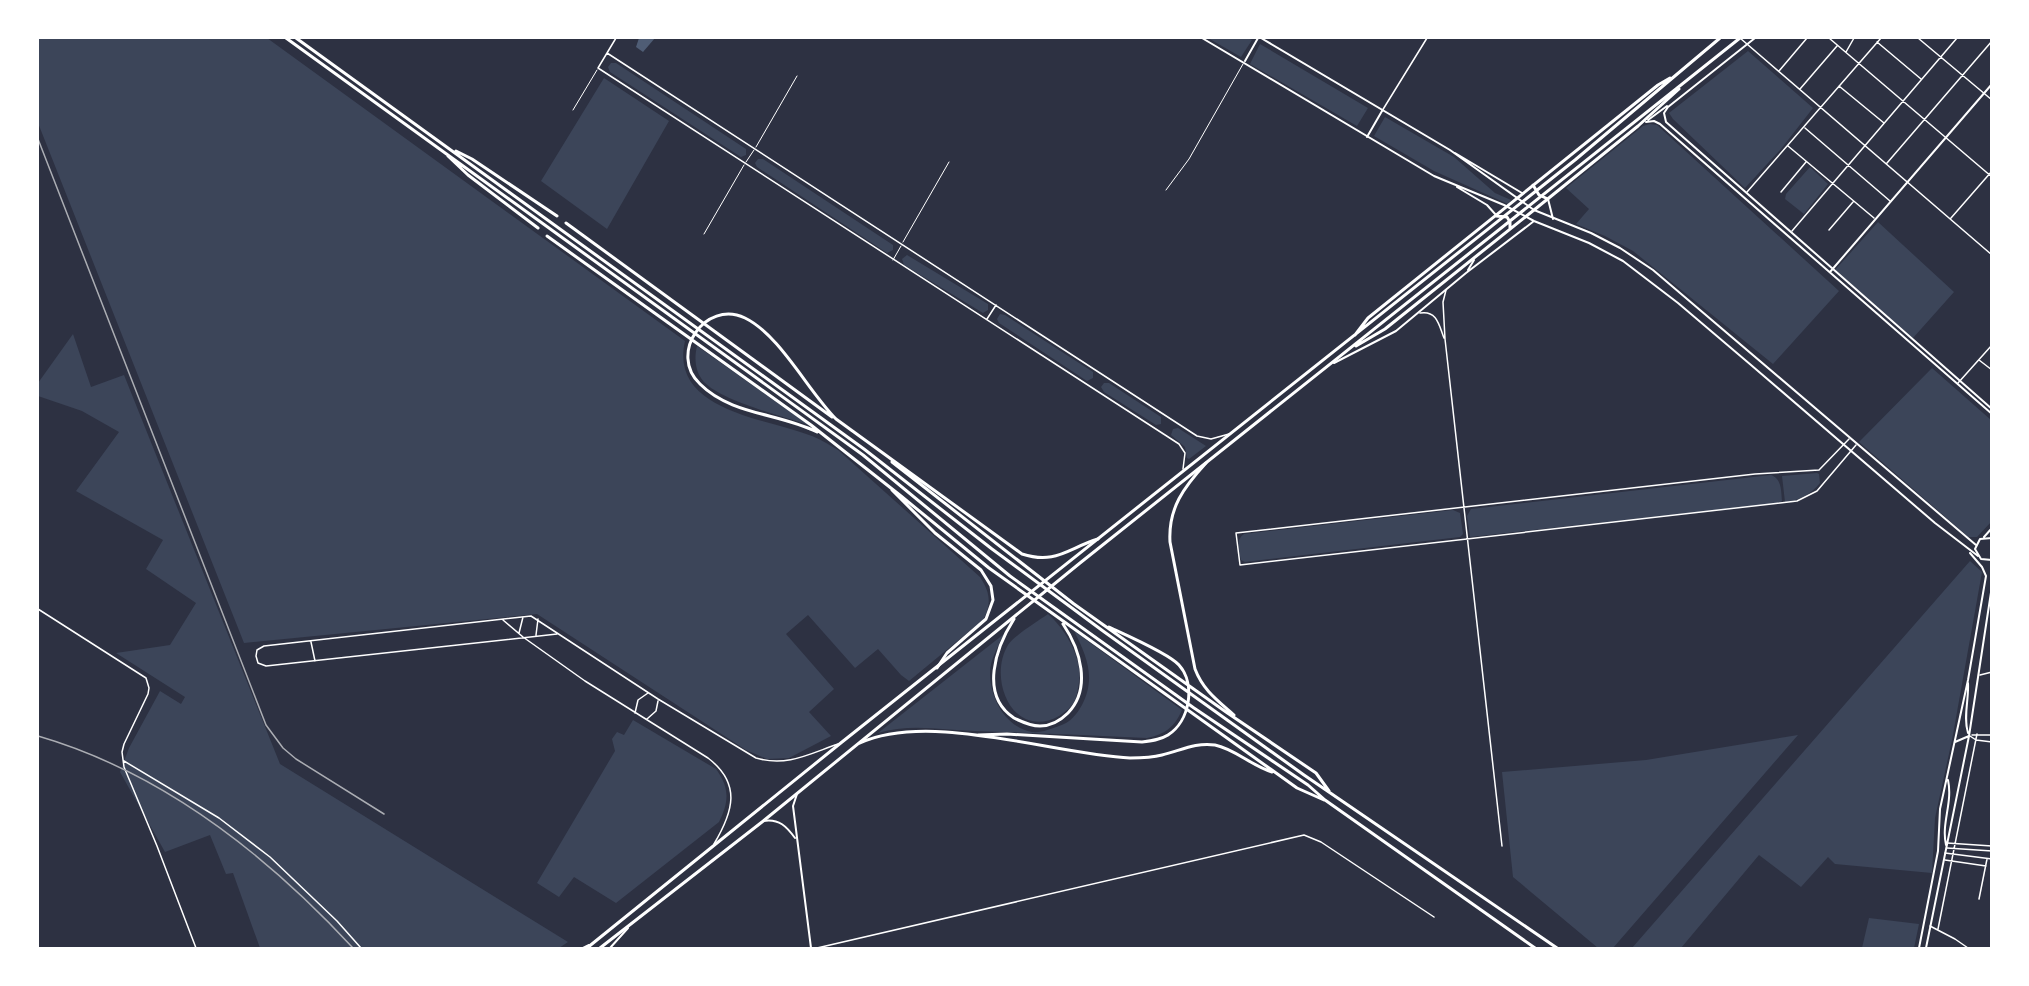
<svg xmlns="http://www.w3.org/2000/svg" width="2029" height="986" font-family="Barlow,sans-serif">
  <rect width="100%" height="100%" fill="#2d3142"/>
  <path fill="#3c4559" d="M38,38H267L685,341C669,410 764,418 809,435C819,438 829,445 838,450L980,577C990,592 992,604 983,620L909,681L901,675L878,649L855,668L808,615L786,634L834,689L809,712L831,736L789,758L767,759L746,750L537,614L244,643L38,123Z
    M1208,38H1247L1252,40L1241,57Z
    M1260,44L1368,108L1357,126L1250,64Z
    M1748,51L1813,108L1781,149L1745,188L1673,119L1669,113Z
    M611,63H616L746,149V155L741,157L610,72L608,67Z
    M604,78L669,121L607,229L541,181Z
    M1385,117L1454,157L1495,193L1511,200L1508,204L1434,171L1374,136Z
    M1650,124L1657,125L1839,291L1773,364L1633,251L1605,236L1576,224L1589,209L1566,188L1643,126Z
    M758,159H763L893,245V250L887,253L757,167L755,163Z
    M1810,167L1828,184L1804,214L1785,199L1786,194Z
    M1878,222L1954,292L1913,338L1835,270Z
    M907,255L988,304V310L983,313L904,265L902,259Z
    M1000,314L1005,315L1093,372V378L1087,381L999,323L997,319Z
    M73,334L91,387L124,375L280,764L568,942L559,948H260L233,873L226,874L210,835L165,852L120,772L129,748L160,691L181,704L185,697L116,653L170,645L196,603L146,569L163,540L76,491L119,432L82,411L38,396V383Z
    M697,346L809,425C782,416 722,401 704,382C695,372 694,358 697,346Z
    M1932,368L1991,420V522L1977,537H1968L1965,534L1859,442Z
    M1104,383H1109L1161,417V424L1156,425L1104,392L1101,387Z
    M1178,428L1206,446L1189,459L1187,458L1185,447L1171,435L1173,429Z
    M1817,473L1819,474L1820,483C1810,495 1800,500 1785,502L1782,476Z
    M1771,475C1782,479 1781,491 1782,501L1779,503L1470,537L1467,516L1471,509Z
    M1453,510L1460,513L1463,534L1460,537L1245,562L1241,560C1239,551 1235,540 1244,534Z
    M1970,561L1982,572L1952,740L1935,818L1932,873L1835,864L1828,857L1801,887L1759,855L1681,948H1632Z
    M1048,614C1065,629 1083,658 1079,682C1078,688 1077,695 1075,700C1072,707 1065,712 1059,716C1014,741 987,680 1008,645C1015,635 1038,621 1048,614Z
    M1074,631L1182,710C1174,728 1165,734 1147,738C1089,735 1032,733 975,731C942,730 910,723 878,733L1004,634C999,645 990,659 990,673C990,698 1005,727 1032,732C1041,733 1051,729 1059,726C1070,723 1077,714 1082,705C1096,678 1087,656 1074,631Z
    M633,720L716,769C730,788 729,802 719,822L616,903L574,877L559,897L537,883L615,751L612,739L617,732L624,735Z
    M1798,735L1613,948H1598L1513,877L1502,772L1646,760Z
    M1869,918L1919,924L1914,948H1862Z"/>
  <path fill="#4f5d75" d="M639,38H655L643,52L636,47Z"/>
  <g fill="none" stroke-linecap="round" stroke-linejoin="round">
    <path stroke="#fff" stroke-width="1" d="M573,110L597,70
      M756,147L797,76
      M746,162L754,150
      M1166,190L1189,159L1243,64
      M704,234L744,165
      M903,242L949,162
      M893,260L901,246"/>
    <path stroke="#fff" stroke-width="1.5" d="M616,38L598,68L1179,444L1185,453L1183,469
      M1740,38L1992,255
      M1829,38L1992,177
      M1918,38L1992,100
      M1877,42L1921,79
      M1846,52L1854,38
      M607,53L1197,436L1211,439L1229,434
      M1779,71L1807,38
      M1839,86L1884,123
      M1800,89L1837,46
      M1382,111L1427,38
      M1805,128L1890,201
      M1788,146L1874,218
      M1887,163L1992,41
      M1747,192L1881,38
      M1781,192L1806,162
      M1951,218L1992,171
      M1829,230L1853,202
      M1792,231L1957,38
      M1446,290L1443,302L1445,339L1502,846
      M1420,313C1437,310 1439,325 1444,338
      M987,319L996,305
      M1979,360L1992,370
      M1958,383L1992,345
      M1849,439L1819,470L1755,474L1236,533L1240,565L1797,501L1817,491L1856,445
      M38,609L146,678L149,688L148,694L124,744L122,752L124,767L157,846L196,948
      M503,620L523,637L585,681L708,758C742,784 733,812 714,844
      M519,633L523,617
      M557,634L266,666L258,663L256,656L257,650L264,646L531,616L658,699L756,758C787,767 809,754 838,744
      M536,635L538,619
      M311,642L315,661
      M1980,675L1992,672
      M635,713L638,700L648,693
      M647,719L656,711L658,701
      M1972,735H1992
      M1970,736L1976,740L1992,742
      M124,761L219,818L270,857L337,921L361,948
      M1947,843L1992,846
      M1947,848L1992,851
      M1945,853L1992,859
      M1945,860L1986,866
      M1979,899L1987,859
      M1930,926L1955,939L1968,948
      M1938,929L1977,734
      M817,948L1304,835L1321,842L1434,917"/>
    <path stroke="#fff" stroke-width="2" d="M1202,38L1434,176L1504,205L1534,221L1589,243L1623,261L1678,303L1751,365L1935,523L1978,556
      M1261,38L1450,150L1534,210L1591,233L1620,248L1653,270L1976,545
      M1755,38L1668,107L1664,113L1666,122L1992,409
      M1245,61L1258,38
      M1648,120L1667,106
      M1646,122L1654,121L1660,124L1992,414
      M1367,137L1382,111
      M1455,153L1522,193
      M1457,187L1487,205L1496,215
      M1548,199L1553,219
      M1468,270L1474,260
      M1830,272L1992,84
      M1334,363L1396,331L1466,273L1534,221
      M1984,537L1992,528
      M1992,538L1980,539L1975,549L1981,559L1992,560
      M1968,683C1969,700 1963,717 1968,733
      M1955,742L1969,736
      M1946,845C1941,823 1953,803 1948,780
      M583,948L589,945
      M610,948L628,928
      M1919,948L1938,851L1940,809L1968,680L1986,576L1982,567L1970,553
      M1926,948L1969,736L1992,586"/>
    <path stroke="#fff" stroke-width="2" d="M797,794L793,806L811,948
      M763,821C779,818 787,827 795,838"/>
    <path stroke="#fff" stroke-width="3" d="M1533,185L1539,195L1548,199
      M1496,216L1507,217L1510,222V228
      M1355,335L1368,318L1658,85L1670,78
      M1356,346L1385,329L1534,210L1638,126L1679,89
      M587,948L842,742L1575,160L1720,38
      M600,948L762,822L1080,563L1740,38"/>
    <path stroke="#fff" stroke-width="3" d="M286,38L863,455L1010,576L1194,708L1308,785L1325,800L1535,948
      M296,38L864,449L992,549L1103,631L1304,775L1557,948
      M456,151L472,159L557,216
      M448,156L468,175L538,228
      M566,223L832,417
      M547,236L811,425L901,496L989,568L1297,788L1324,800
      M817,432C779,413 731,415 700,384C668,354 705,299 745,318C780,335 808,391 836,419L1022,554C1056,565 1068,548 1098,539
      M892,462L1074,604L1226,712L1316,773L1329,791
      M1206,463C1184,487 1168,508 1170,542L1195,669C1203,690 1217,700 1234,715
      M892,490L935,533L981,570L991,586L993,600L986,619L947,653L937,668
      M1014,619C996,647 979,695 1014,718C1022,722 1031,726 1040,726C1051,726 1061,720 1068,713C1092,688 1080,649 1063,624
      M978,735L1007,734L1142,742C1151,741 1160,740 1168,735C1190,721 1196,684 1179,665C1170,654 1124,634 1109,627
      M860,743C929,711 1053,754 1130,758C1141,758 1151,758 1162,755C1180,751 1195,742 1215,745C1235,749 1252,766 1272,772"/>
    <path stroke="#abadb3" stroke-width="1.5" d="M38,139L266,725L283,748L296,759L384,814
      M38,736C162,772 267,855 353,948"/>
  </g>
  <rect width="2029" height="986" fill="none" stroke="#ffffff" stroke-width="78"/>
</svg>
